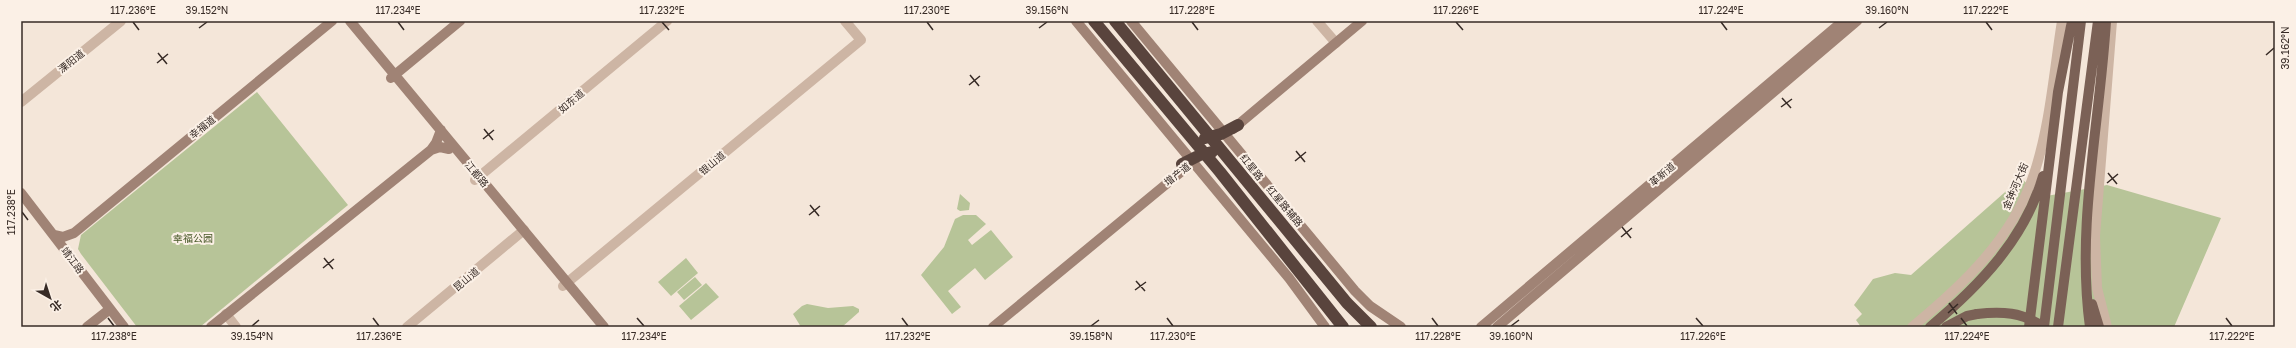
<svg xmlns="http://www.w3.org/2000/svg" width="2296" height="348" font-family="'Golos Text','Noto Sans SC',sans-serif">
  <rect width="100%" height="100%" fill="#f4e6d9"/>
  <path fill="#b7c498" d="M257,92L348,205L200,327H137L81,254L78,249L81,235Z
    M2021,178L2041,197L2107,185L2221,218L2174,327H1861L1856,320L1862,314L1854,305L1873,279L1895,273L1911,275Z
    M960,194L970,203L969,210L960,211L957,209Z
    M963,215H976L986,224L968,240L972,245L991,230L1013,257L985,280L975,268L948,291L961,307L952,314L921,275L944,247L955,219Z
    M686,258L698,273L671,296L658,282Z
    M695,277L702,285L684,300L677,292Z
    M706,283L719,297L691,320L679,306Z
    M807,304L828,308L853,306L859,309V312L842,327H801L793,314L802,306Z"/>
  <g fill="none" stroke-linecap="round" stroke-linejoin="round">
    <path stroke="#cdb5a4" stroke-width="10" d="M1317,21L1336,43
      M21,102L121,21
      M475,180L667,21
      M563,286L861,40L845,21
      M226,314L236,327
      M407,327L524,230
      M1912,327C1963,285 2013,238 2034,174C2050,126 2054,71 2062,21
      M2107,327L2097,288L2095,236L2112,21"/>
    <path stroke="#a08375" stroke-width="10" d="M350,21L604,327
      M1076,21L1289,278L1325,327
      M1131,21L1355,291L1370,306L1401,327
      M391,78L460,21
      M1233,129L1362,21
      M431,150L440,147L449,149
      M21,193L124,327
      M54,235L63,237L74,233L332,21
      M87,327L110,309
      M211,327L431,150L436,143L441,130
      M993,327L1193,162
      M1481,327L1843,21
      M1497,327L1857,21"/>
    <path stroke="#7b6156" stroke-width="10" d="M2092,304L2099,327
      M1930,327C1979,286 2025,239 2043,176
      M1946,327L1967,316L1977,314
      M2029,327L2058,92L2072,21
      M2044,327L2081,21
      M2058,327L2098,21
      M2090,327C2076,225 2100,123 2106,21"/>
    <path stroke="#59443d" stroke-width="12" d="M1094,21L1220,172L1343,327
      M1115,21L1347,303L1371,327
      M1205,138L1221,134L1238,125
      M1182,164L1200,155L1212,152"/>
    <path stroke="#7b6156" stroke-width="10" d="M1977,314C2001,311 2023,312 2043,327"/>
  </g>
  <path fill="none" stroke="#372b26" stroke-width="1.5" d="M133,22L139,30M398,22L404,30M662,22L669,30M927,22L933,30M1192,22L1198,30M1456,22L1463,30M1721,22L1727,30M1986,22L1992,30M199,28L207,22M1039,28L1047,22M1879,28L1887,22M158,53L167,64M2266,55L2274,48M157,63L168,54M970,75L979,86M969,85L980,76M1782,98L1791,108M1781,107L1792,99M484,129L493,140M483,139L494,130M1296,151L1305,162M1295,161L1306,152M2108,173L2117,184M2107,183L2118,174M810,205L819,216M22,212L28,220M809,215L820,206M1622,227L1631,238M1621,237L1632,228M324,258L333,269M323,268L334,259M1136,281L1145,291M1135,290L1146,282M1949,303L1957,314M1948,313L1958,304M108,318L114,326M373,318L379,326M637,318L644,326M902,318L908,326M1167,318L1173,326M1432,318L1438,326M1696,318L1703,326M1961,318L1967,326M2226,318L2232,326M252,326L259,320M1091,326L1099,320M1511,326L1519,320"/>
  <g text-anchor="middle" stroke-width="4" stroke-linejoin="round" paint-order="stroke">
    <g font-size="10" fill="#372b26" stroke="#fbf0e6">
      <text transform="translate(71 61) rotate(-39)" y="4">溧阳道</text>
      <text transform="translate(571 101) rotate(-40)" y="4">如东道</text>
      <text transform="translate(202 127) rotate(-39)" y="4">幸福道</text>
      <text transform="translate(712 163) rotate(-40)" y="4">银山道</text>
      <text transform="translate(1252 167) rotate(51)" y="4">红星路</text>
      <text transform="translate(477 174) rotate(50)" y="4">江都路</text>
      <text transform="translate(1177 174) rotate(-39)" y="4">增产道</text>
      <text transform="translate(1662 174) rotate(-40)" y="4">革新道</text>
      <text transform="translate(2015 186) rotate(-67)" y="4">金钟河大街</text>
      <text transform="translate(1285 206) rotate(50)" y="4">红星路辅路</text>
      <text transform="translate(73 260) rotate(53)" y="4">靖江路</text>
      <text transform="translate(466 279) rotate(-40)" y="4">昆山道</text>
    </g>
    <g font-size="10" fill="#485828" stroke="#fbf0e6">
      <text x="193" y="242">幸福公园</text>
    </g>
  </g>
  <rect width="2296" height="348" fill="none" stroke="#fbf0e6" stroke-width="44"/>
  <g transform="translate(50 298) rotate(141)" stroke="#fbf0e6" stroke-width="3" paint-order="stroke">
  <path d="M0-3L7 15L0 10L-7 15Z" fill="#372b26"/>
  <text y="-6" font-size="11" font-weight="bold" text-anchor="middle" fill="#372b26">北</text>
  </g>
  <rect x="22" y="22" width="2252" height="304" fill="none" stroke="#372b26" stroke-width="1.5"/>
  <g font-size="10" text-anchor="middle" fill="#372b26">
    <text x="133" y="14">117.236°E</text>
    <text x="207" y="14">39.152°N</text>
    <text x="398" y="14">117.234°E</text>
    <text x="662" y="14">117.232°E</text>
    <text x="927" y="14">117.230°E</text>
    <text x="1047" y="14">39.156°N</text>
    <text x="1192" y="14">117.228°E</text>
    <text x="1456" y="14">117.226°E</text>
    <text x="1721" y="14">117.224°E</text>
    <text x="1887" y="14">39.160°N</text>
    <text x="1986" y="14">117.222°E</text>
    <text transform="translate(2285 48) rotate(-90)" y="4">39.162°N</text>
    <text transform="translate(11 212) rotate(-90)" y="4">117.238°E</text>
    <text x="114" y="340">117.238°E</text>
    <text x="252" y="340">39.154°N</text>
    <text x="379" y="340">117.236°E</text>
    <text x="644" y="340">117.234°E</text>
    <text x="908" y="340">117.232°E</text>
    <text x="1091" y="340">39.158°N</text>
    <text x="1173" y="340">117.230°E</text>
    <text x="1438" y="340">117.228°E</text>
    <text x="1511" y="340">39.160°N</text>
    <text x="1703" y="340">117.226°E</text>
    <text x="1967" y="340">117.224°E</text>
    <text x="2232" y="340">117.222°E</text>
  </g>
</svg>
